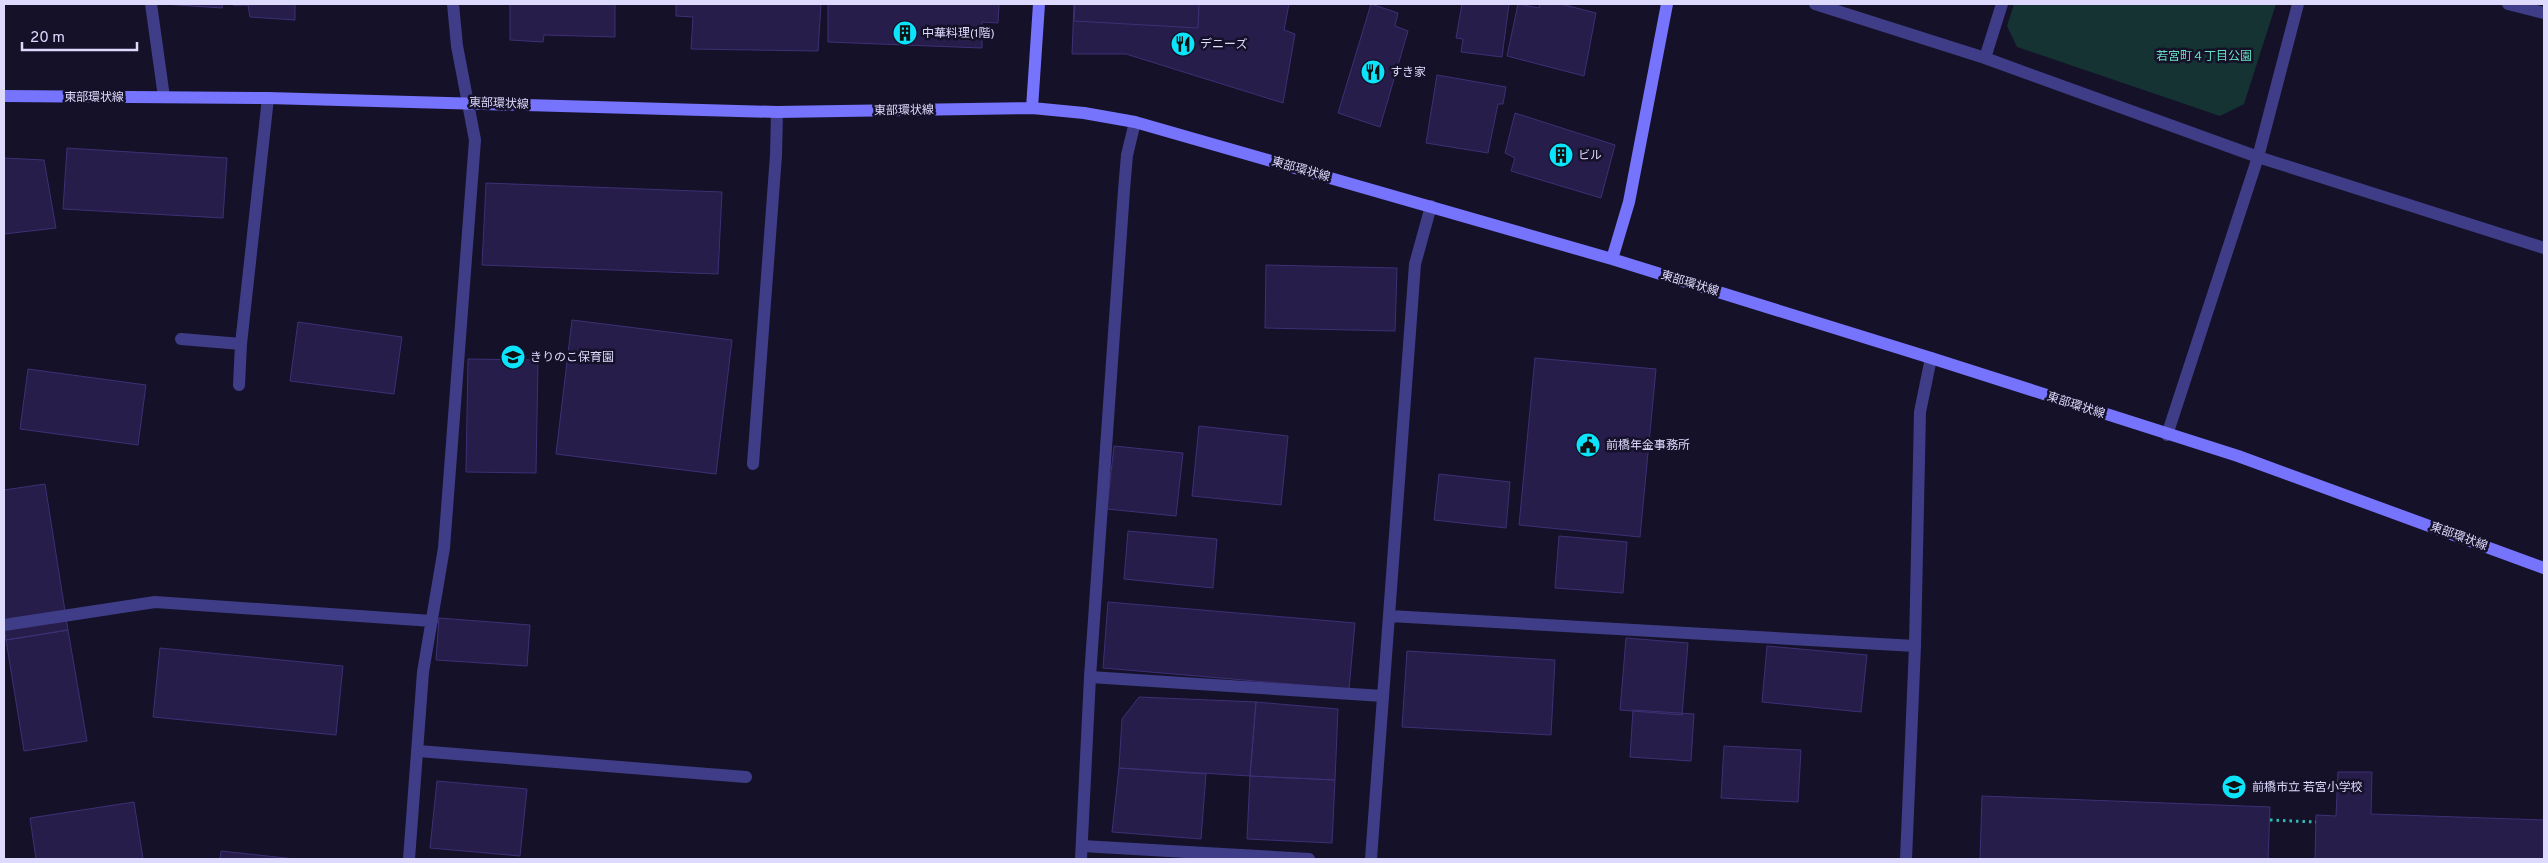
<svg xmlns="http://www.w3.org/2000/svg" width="2548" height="863" font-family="Overpass,'Noto Sans JP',sans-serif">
  <rect width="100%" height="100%" fill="#151129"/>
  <path fill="#143332" d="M2014,4H2276L2244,104L2220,116L2017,47L2007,26Z"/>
  <path fill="#261d4a" stroke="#3d3075" d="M163,4H223L222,8Z
    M295,4V20L250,17L248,5H233Z
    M510,4H615V37L544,35L543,42L510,40Z
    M676,4H821L818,51L691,49L693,17L676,16Z
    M828,4H999L998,23L982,22V48L828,42Z
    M1074,4H1289L1284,30L1295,34L1283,103L1126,54H1072Z
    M1075,4H1199L1198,28L1074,21Z
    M1371,4L1398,13L1395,26L1408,31L1380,127L1338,113Z
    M1462,4H1509L1502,57L1461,52L1463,39L1456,38Z
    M1518,4L1539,8L1540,4H1561L1596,13L1584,76L1507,56Z
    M1437,75L1506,87L1503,104H1498L1488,153L1426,143Z
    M1515,113L1615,145L1601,198L1511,171L1515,158L1505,153Z
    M67,148L227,158L223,218L63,209Z
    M4,158L44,160L56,228L4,234Z
    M486,183L722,192L718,274L482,265Z
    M1266,265L1397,268L1395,331L1265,328Z
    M572,320L732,340L716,474L556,454Z
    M298,322L402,337L394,394L290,381Z
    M1535,358L1656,369L1640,537L1519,525Z
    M468,359L538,360L536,473L466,472Z
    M28,369L146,385L138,445L20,429Z
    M1199,426L1288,436L1281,505L1192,496Z
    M1114,446L1183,453L1176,516L1107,509Z
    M1439,474L1510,482L1506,528L1434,520Z
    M45,484L68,630L6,640L4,627V490Z
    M1128,531L1217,539L1213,588L1124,579Z
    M1559,536L1627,542L1623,593L1555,588Z
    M1108,602L1355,623L1349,689L1103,668Z
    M439,618L530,625L527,666L436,660Z
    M68,630L87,741L24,751L6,640Z
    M1626,638L1688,643L1682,715L1620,710Z
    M1767,646L1867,655L1861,712L1762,702Z
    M160,648L343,666L336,735L153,717Z
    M1407,651L1555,660L1551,735L1402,727Z
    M1139,697L1256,702L1250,776L1119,768L1122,719Z
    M1256,702L1338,709L1335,780L1250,776Z
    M1633,710L1694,714L1691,761L1630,757Z
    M1724,746L1801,750L1798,802L1721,798Z
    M1119,768L1206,774L1201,839L1112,832Z
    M2338,772H2372L2371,814L2544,820V859H2315L2316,815L2336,816Z
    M1250,776L1335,780L1332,843L1247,839Z
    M437,781L527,789L520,856L430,848Z
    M1982,796L2270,807L2268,859H1980Z
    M134,802L143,859H36L30,818Z
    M221,851L295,859H220Z"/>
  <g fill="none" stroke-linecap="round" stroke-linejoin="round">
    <path stroke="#33b9b0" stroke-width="3" stroke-dasharray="2.5 4" stroke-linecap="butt" d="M2270,820L2316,822"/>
    <path stroke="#3f3d87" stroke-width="12" d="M151,4L164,97
      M2508,4L2544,13
      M181,339L241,344
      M239,385L241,344L268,98
      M753,464L776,155L777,112
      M1090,677L1383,696
      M1082,846L1309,859"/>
    <path stroke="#3f3d87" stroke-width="12" d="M1815,4L1985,58L2258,157L2544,248
      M1985,58L2002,4
      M2167,435L2258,157L2298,4
      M1390,616L1915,646
      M4,625L155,602L432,621
      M418,751L746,777
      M409,859L423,672L444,548L475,140L457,46L453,4
      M1081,859L1090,677L1124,190L1127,155L1135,122
      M1371,859L1415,264L1431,206
      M1906,859L1915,646L1920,412L1931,358"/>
    <path stroke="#7673fc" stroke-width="12" d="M4,96L268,98L777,112L1032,108L1084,113L1135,122L1612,259L1931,358L2238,456L2544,568
      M1032,108L1039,4
      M1612,259L1629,202L1667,4"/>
  </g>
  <defs>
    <symbol id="building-disc" viewBox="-11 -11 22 22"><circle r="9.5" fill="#0be4fa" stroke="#151129"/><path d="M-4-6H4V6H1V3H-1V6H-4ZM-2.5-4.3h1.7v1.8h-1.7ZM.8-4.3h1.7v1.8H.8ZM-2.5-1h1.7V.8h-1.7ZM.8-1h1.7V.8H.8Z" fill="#111"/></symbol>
    <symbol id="restaurant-disc" viewBox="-11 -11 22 22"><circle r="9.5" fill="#0be4fa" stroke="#151129"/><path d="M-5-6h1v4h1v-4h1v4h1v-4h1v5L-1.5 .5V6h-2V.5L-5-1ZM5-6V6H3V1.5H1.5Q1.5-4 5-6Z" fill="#111"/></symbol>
    <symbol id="school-disc" viewBox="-11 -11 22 22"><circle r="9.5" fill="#0be4fa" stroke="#151129"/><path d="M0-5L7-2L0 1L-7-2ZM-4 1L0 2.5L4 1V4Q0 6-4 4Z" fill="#111"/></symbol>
    <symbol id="civic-disc" viewBox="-11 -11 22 22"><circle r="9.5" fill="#0be4fa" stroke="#151129"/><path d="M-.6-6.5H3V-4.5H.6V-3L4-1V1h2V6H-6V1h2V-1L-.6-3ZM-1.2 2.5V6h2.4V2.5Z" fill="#111"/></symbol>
  </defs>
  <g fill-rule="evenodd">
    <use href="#building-disc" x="891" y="19" width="28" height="28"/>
    <use href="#restaurant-disc" x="1169" y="30" width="28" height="28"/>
    <use href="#restaurant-disc" x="1359" y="58" width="28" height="28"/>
    <use href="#building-disc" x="1547" y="141" width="28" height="28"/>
    <use href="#school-disc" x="499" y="343" width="28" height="28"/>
    <use href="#civic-disc" x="1574" y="431" width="28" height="28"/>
    <use href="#school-disc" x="2220" y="773" width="28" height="28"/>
  </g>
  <g text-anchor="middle" stroke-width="5" stroke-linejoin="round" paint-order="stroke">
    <g font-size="12" fill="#dedafe" stroke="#151129" text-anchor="start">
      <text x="922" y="37">中華料理(1階)</text>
      <text x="1200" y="48">デニーズ</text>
      <text x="1390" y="76">すき家</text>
      <text x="1578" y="159">ビル</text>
      <text x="530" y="361">きりのこ保育園</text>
      <text x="1606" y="449">前橋年金事務所</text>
      <text x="2252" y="791">前橋市立 若宮小学校</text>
    </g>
    <g font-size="12" fill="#66debf" stroke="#151129">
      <text x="2204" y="60">若宮町４丁目公園</text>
    </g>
    <g font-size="12" fill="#dedafe" stroke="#151129">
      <text x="94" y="101">東部環状線</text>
      <text transform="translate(499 103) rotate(2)" y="4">東部環状線</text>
      <text transform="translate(904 110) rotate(-1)" y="4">東部環状線</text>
      <text transform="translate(1301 169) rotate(16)" y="4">東部環状線</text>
      <text transform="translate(1690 283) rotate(17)" y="4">東部環状線</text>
      <text transform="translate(2076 405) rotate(18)" y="4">東部環状線</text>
      <text transform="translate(2459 536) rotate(20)" y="4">東部環状線</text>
    </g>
  </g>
  <rect width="2548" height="863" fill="none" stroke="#dedafe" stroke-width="10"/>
  <path d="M22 42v8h115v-8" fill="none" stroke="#dedafe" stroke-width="2.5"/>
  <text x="30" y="42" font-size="15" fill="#dedafe" stroke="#151129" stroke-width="4" paint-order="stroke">20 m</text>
</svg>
